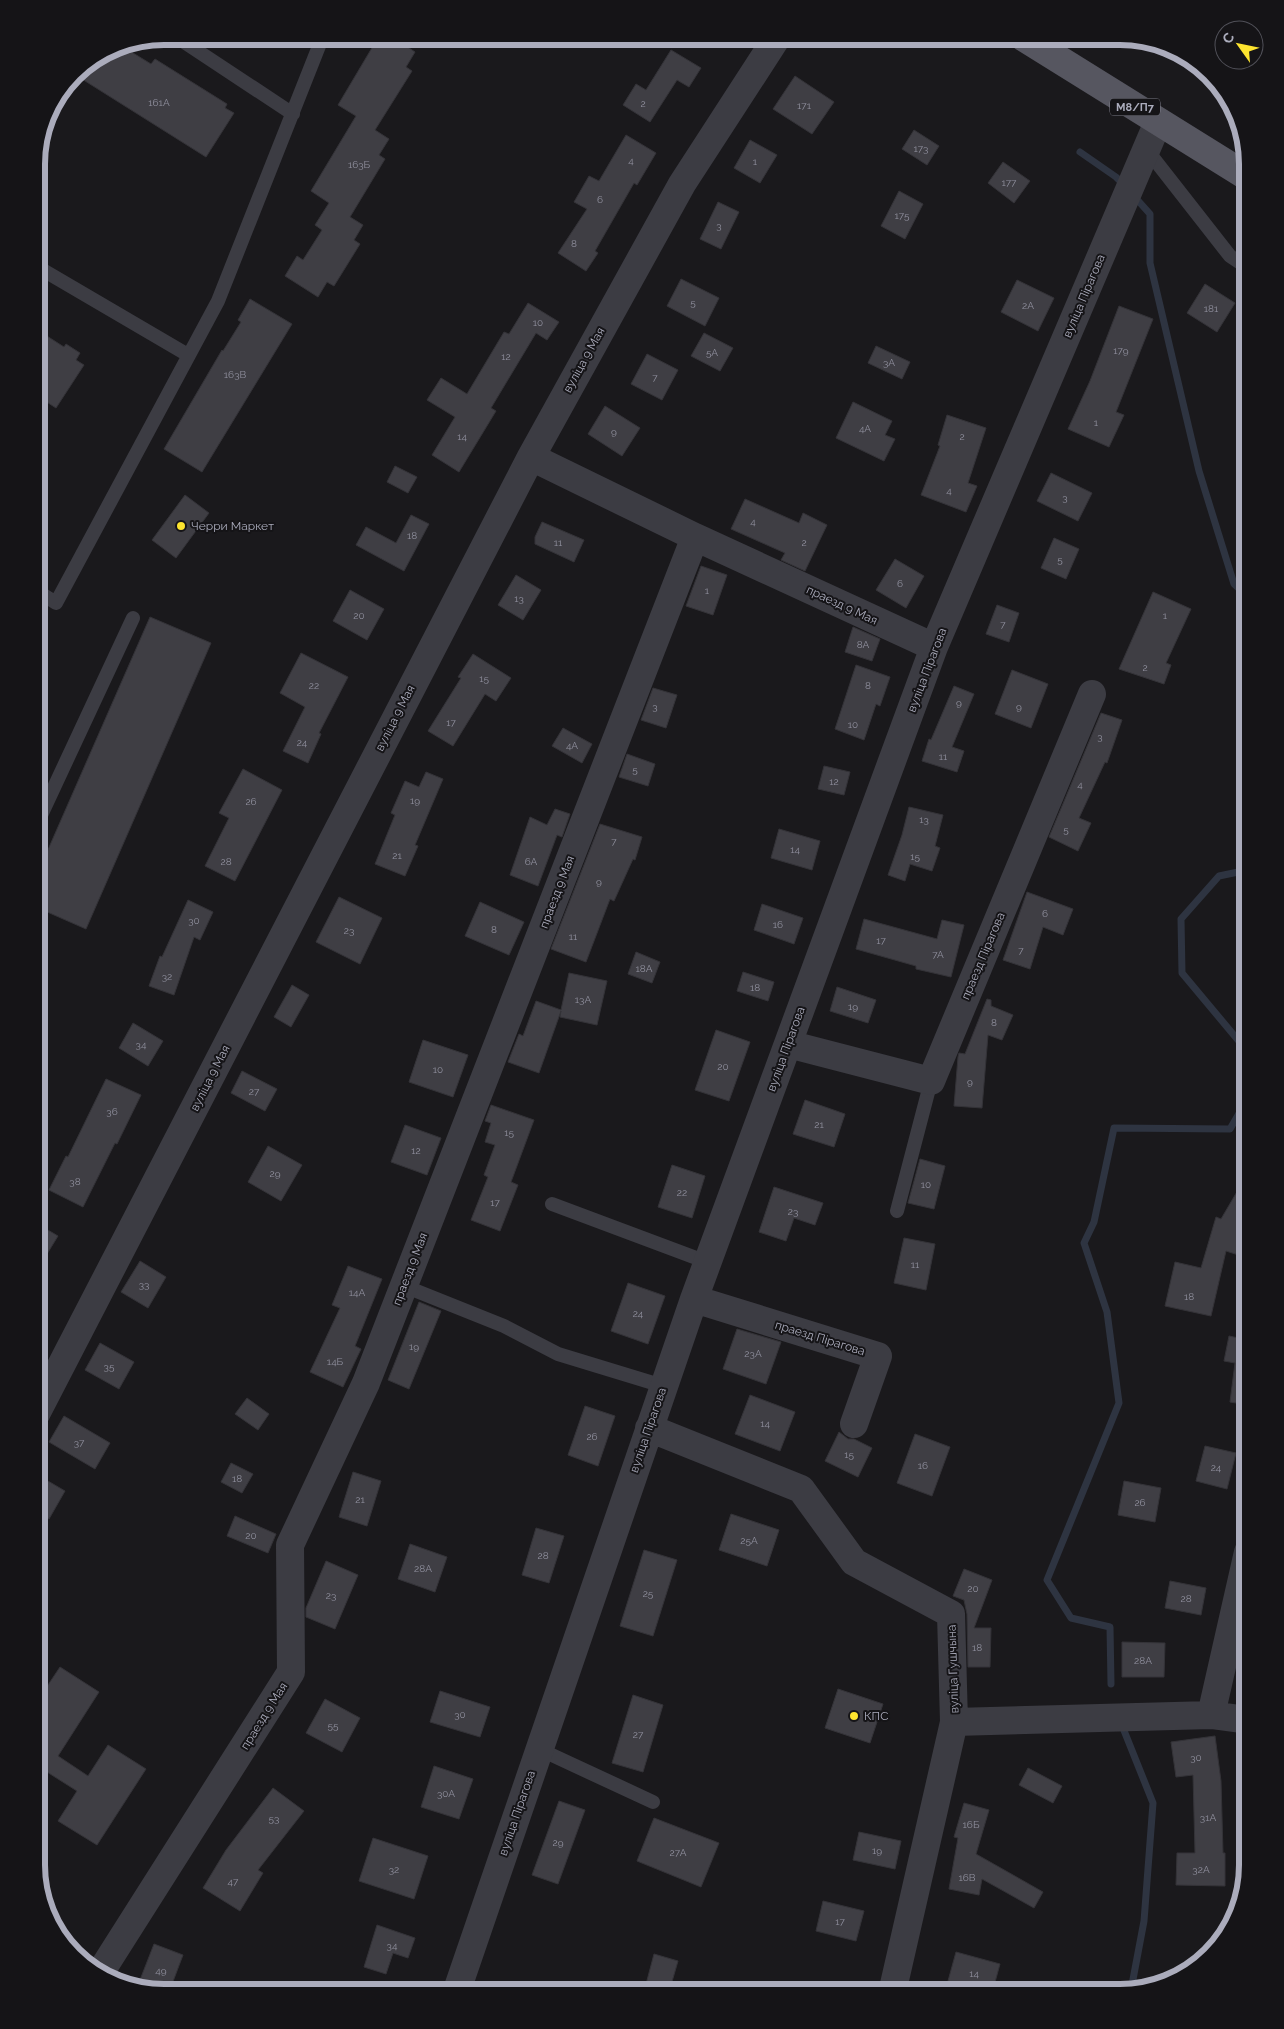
<svg xmlns="http://www.w3.org/2000/svg" width="1284" height="2029" font-family="Raleway,sans-serif">
  <rect width="100%" height="100%" fill="#1a191c"/>
  <g fill="none" stroke-linecap="round" stroke-linejoin="round">
    <path stroke="#2e3441" stroke-width="7" d="M1080,152L1116,177L1124,185
      M1133,195L1150,214V263L1199,471L1234,584L1248,597
      M1248,1052L1182,973L1181,919L1219,876L1248,870
      M1111,1684L1110,1627L1071,1618L1047,1580L1119,1403L1107,1312L1084,1243L1094,1222L1114,1128L1230,1129L1248,1098
      M1123,1728L1153,1803L1144,1921L1131,1990"/>
  </g>
  <path fill="#3f3e44" stroke="#343338" d="M379,36H391L415,52L406,67L412,71L375,130L389,139L379,155L385,159L350,217L363,225L354,240L360,244L334,286L327,282L318,297L285,276L297,256L303,260L322,230L315,225L329,203L311,191L356,116L338,105Z
    M120,45L151,64L155,59L227,104L225,108L234,113L206,157L74,74L116,46Z
    M671,50L701,68L689,87L677,80L650,122L623,105L636,84L646,90Z
    M795,76L834,102L812,134L773,109Z
    M914,130L939,146L927,165L902,149Z
    M626,135L656,153L637,185L634,183L595,251L598,253L586,271L558,253L587,209L574,202L589,176L599,181Z
    M750,140L777,155L760,183L734,168Z
    M1003,162L1030,181L1014,203L988,183Z
    M899,191L923,204L905,239L881,226Z
    M718,202L739,212L721,249L700,239Z
    M681,279L719,298L705,326L667,306Z
    M1017,280L1054,298L1038,331L1001,312Z
    M1205,284L1235,303L1217,332L1187,313Z
    M250,299L292,324L202,472L164,449L222,350L223,351L241,322L238,320Z
    M528,303L559,322L547,340L536,333L491,408L496,411L459,472L432,455L455,417L427,400L441,378L467,394L504,332L509,334Z
    M1119,306L1153,319L1116,412L1124,415L1109,447L1068,429L1090,381Z
    M36,329L64,347L66,344L80,353L76,360L84,365L56,408L36,395Z
    M704,333L733,348L720,371L691,356Z
    M876,346L910,362L902,379L868,363Z
    M647,354L678,370L662,400L631,384Z
    M853,402L892,421L885,435L895,439L884,461L836,438Z
    M605,406L640,428L622,456L588,434Z
    M947,415L986,428L968,483L977,486L966,512L921,495L940,446L938,445Z
    M395,466L417,477L408,493L387,482Z
    M1051,473L1092,493L1078,521L1037,501Z
    M185,495L209,513L176,558L152,540Z
    M745,499L799,523L803,513L827,525L805,571L781,560L785,553L731,529Z
    M411,515L429,524L404,571L356,545L366,527L396,543Z
    M542,522L584,540L574,562L535,544V537Z
    M1054,538L1079,549L1066,579L1041,568Z
    M895,559L924,576L906,608L876,590Z
    M701,566L727,575L713,615L686,606Z
    M516,575L541,590L523,620L498,605Z
    M350,590L384,609L367,640L333,621Z
    M1153,592L1191,609L1166,663L1171,665L1164,684L1119,669Z
    M997,605L1019,613L1009,642L986,634Z
    M150,617L211,643L86,929L36,907V877Z
    M853,627L880,639L872,661L845,652Z
    M301,653L348,677L319,733L321,734L308,763L283,751L305,707L280,693Z
    M473,654L511,678L496,701L485,694L453,746L428,731L461,678L458,677Z
    M856,665L890,677L880,706L876,704L864,740L835,729Z
    M1012,670L1048,684L1031,728L995,714Z
    M954,686L974,694L952,747L964,751L957,772L922,761L929,739L931,740Z
    M653,688L677,695L666,728L641,720Z
    M1101,713L1122,720L1107,763L1105,762L1079,818L1091,823L1078,851L1049,837Z
    M563,728L592,744L582,763L552,746Z
    M627,754L655,764L648,786L619,777Z
    M824,766L850,772L844,795L818,789Z
    M243,769L282,790L235,881L205,866L229,818L219,813Z
    M426,772L443,779L415,845L418,846L405,876L375,864L395,815L391,813L405,781L419,787Z
    M909,807L943,815L935,846L940,848L932,871L910,864L905,881L888,875L902,835Z
    M555,809L570,814L562,837L557,835L538,886L510,875L530,817L547,825Z
    M600,824L642,837L635,860L633,859L614,901L610,899L586,962L551,949Z
    M779,829L820,841L812,870L771,858Z
    M1027,892L1073,909L1063,935L1043,927L1030,969L1003,960Z
    M339,897L382,918L360,964L316,942Z
    M188,900L213,912L200,940L194,937L174,995L149,986L160,956L162,957Z
    M480,902L524,922L509,955L465,936Z
    M762,904L803,918L794,944L754,930Z
    M864,919L937,939L942,920L964,925L951,977L916,969V966L856,949Z
    M636,952L660,962L652,983L628,974Z
    M743,972L774,982L768,1001L737,991Z
    M569,973L607,981L597,1025L560,1017L561,1011L539,1073L508,1062L519,1034L523,1036L536,1001L561,1010Z
    M292,985L309,995L291,1027L274,1017Z
    M837,987L876,1000L868,1023L830,1011Z
    M987,999L991,1000V1006L1013,1015L1002,1040L988,1035L982,1108L954,1106L958,1057L959,1053L965,1054Z
    M133,1023L163,1041L148,1066L119,1048Z
    M716,1030L750,1042L729,1101L695,1090Z
    M423,1040L468,1055L453,1097L409,1082Z
    M242,1071L277,1089L265,1111L231,1093Z
    M106,1079L141,1095L117,1144L115,1143L83,1207L49,1190L66,1156L68,1157Z
    M805,1100L845,1114L834,1147L793,1134Z
    M491,1105L534,1120L511,1182L518,1185L500,1231L471,1220L488,1177L484,1175L495,1145L485,1142L491,1123L485,1121Z
    M405,1125L441,1138L427,1175L391,1162Z
    M268,1146L302,1165L281,1201L248,1182Z
    M920,1159L945,1166L934,1209L908,1203Z
    M672,1165L705,1176L692,1218L658,1207Z
    M1248,1173V1258L1226,1251L1211,1316L1165,1306L1175,1262L1201,1268L1216,1217L1221,1219Z
    M774,1187L823,1203L815,1225L794,1218L786,1241L759,1232Z
    M36,1223L58,1236L36,1272Z
    M904,1238L935,1244L926,1290L894,1283Z
    M140,1261L166,1277L148,1308L121,1292Z
    M348,1266L382,1279L355,1346L361,1349L343,1387L310,1372L340,1308L332,1305Z
    M628,1283L665,1296L648,1344L611,1331Z
    M419,1302L441,1311L409,1389L388,1380Z
    M737,1329L781,1342L766,1384L723,1369Z
    M1229,1336L1248,1340V1405L1230,1402L1235,1363L1224,1361Z
    M100,1343L134,1362L119,1389L85,1370Z
    M750,1395L795,1412L780,1451L735,1434Z
    M247,1398L269,1414L258,1430L235,1414Z
    M585,1406L615,1416L598,1466L568,1455Z
    M64,1416L110,1443L95,1469L49,1442Z
    M839,1432L848,1439H854L872,1448L858,1477L825,1461Z
    M915,1434L950,1447L932,1496L897,1483Z
    M1205,1446L1236,1453L1227,1489L1196,1481Z
    M231,1463L253,1474L242,1493L221,1482Z
    M353,1472L381,1481L367,1526L339,1517Z
    M36,1474L65,1491L49,1519L36,1512Z
    M1124,1481L1161,1488L1155,1522L1118,1515Z
    M731,1514L779,1530L767,1566L719,1550Z
    M235,1516L276,1534L268,1553L227,1536Z
    M536,1528L564,1536L549,1583L522,1575Z
    M410,1544L447,1557L435,1592L398,1579Z
    M644,1550L677,1560L653,1636L620,1626Z
    M326,1561L358,1575L335,1629L306,1617V1608Z
    M964,1569L992,1580L974,1628H991L990,1667H968L967,1614L964,1600L953,1596Z
    M1170,1581L1206,1588L1201,1615L1165,1608Z
    M1122,1642L1165,1643L1164,1677H1122Z
    M60,1667L99,1692L58,1756L88,1776L108,1745L146,1769L97,1845L58,1821L77,1791L36,1765V1686L44,1691Z
    M838,1689L883,1704L870,1743L825,1728Z
    M440,1691L490,1707L480,1737L430,1722Z
    M633,1695L663,1705L643,1772L612,1763Z
    M325,1699L360,1718L342,1752L306,1733Z
    M1215,1736L1221,1781L1223,1853H1225V1886L1176,1885L1177,1853H1195L1193,1775L1176,1777L1171,1742Z
    M434,1766L473,1779L459,1819L421,1807Z
    M1028,1768L1062,1786L1053,1803L1019,1785Z
    M273,1788L304,1811L258,1870L263,1873L240,1911L203,1888L226,1850Z
    M559,1801L585,1810L558,1884L532,1875Z
    M964,1803L989,1810L976,1854L1043,1892L1034,1908L982,1879L979,1895L949,1889L958,1838L954,1837Z
    M654,1818L719,1843L701,1887L637,1861Z
    M859,1832L901,1841L895,1869L853,1860Z
    M373,1838L428,1856L414,1899L359,1881Z
    M823,1901L864,1911L856,1941L816,1931Z
    M377,1925L415,1938L408,1958L393,1953L386,1974L364,1967Z
    M154,1944L183,1955L169,1992H158L138,1985Z
    M956,1952L1000,1964L992,1993L948,1981Z
    M654,1954L678,1961L669,1992L645,1988Z"/>
  <g fill="none" stroke-linecap="round" stroke-linejoin="round">
    <path stroke="#3c3c43" stroke-width="14" d="M175,36L293,114
      M1147,150L1230,256L1248,268
      M36,266L188,355
      M36,590L56,603L218,301L323,36
      M36,826L133,618
      M552,1204L707,1262
      M897,1211L931,1081
      M404,1286L504,1326L558,1354L663,1386
      M539,1749L653,1802"/>
    <path stroke="#3c3c43" stroke-width="28" d="M531,457L695,537L934,647
      M788,1044L931,1081L1092,694
      M694,1299L878,1356L854,1424
      M36,1414L531,457L682,184L778,36
      M649,1428L801,1489L854,1562L951,1614L954,1722L892,1993
      M1211,1715L1248,1552
      M954,1722L1211,1715L1248,1720
      M100,1973L291,1672L290,1545L366,1383L695,537
      M456,1993L694,1299L934,647L1158,122"/>
    <path stroke="#565660" stroke-width="28" d="M1023,37L1248,177"/>
  </g>
  <g fill="#fde42f" stroke="#151417" stroke-width="2">
    <circle cx="181" cy="526" r="5"/>
    <circle cx="854" cy="1716" r="5"/>
  </g>
  <g text-anchor="middle" stroke-width="4" stroke-linejoin="round" paint-order="stroke">
    <g font-size="10" fill="#90909e">
      <text x="159" y="106">161А</text>
      <text x="643" y="107">2</text>
      <text x="804" y="109">171</text>
      <text x="921" y="152">173</text>
      <text x="631" y="164">4</text>
      <text x="755" y="165">1</text>
      <text x="359" y="168">163Б</text>
      <text x="1009" y="186">177</text>
      <text x="600" y="203">6</text>
      <text x="902" y="219">175</text>
      <text x="719" y="229">3</text>
      <text x="574" y="247">8</text>
      <text x="693" y="306">5</text>
      <text x="1028" y="309">2А</text>
      <text x="1211" y="312">181</text>
      <text x="538" y="326">10</text>
      <text x="1121" y="354">179</text>
      <text x="712" y="356">5А</text>
      <text x="506" y="360">12</text>
      <text x="889" y="366">3А</text>
      <text x="235" y="378">163В</text>
      <text x="655" y="381">7</text>
      <text x="1096" y="426">1</text>
      <text x="865" y="432">4А</text>
      <text x="614" y="435">9</text>
      <text x="462" y="440">14</text>
      <text x="962" y="440">2</text>
      <text x="949" y="494">4</text>
      <text x="1065" y="501">3</text>
      <text x="753" y="525">4</text>
      <text x="412" y="539">18</text>
      <text x="558" y="546">11</text>
      <text x="804" y="546">2</text>
      <text x="1060" y="563">5</text>
      <text x="900" y="587">6</text>
      <text x="707" y="594">1</text>
      <text x="519" y="602">13</text>
      <text x="359" y="619">20</text>
      <text x="1165" y="619">1</text>
      <text x="1003" y="628">7</text>
      <text x="863" y="648">8А</text>
      <text x="1145" y="671">2</text>
      <text x="484" y="682">15</text>
      <text x="314" y="689">22</text>
      <text x="868" y="689">8</text>
      <text x="959" y="706">9</text>
      <text x="655" y="710">3</text>
      <text x="1019" y="710">9</text>
      <text x="451" y="726">17</text>
      <text x="853" y="728">10</text>
      <text x="1100" y="740">3</text>
      <text x="302" y="746">24</text>
      <text x="572" y="749">4А</text>
      <text x="943" y="760">11</text>
      <text x="635" y="773">5</text>
      <text x="834" y="785">12</text>
      <text x="1080" y="788">4</text>
      <text x="415" y="804">19</text>
      <text x="251" y="805">26</text>
      <text x="924" y="823">13</text>
      <text x="1066" y="833">5</text>
      <text x="614" y="845">7</text>
      <text x="795" y="853">14</text>
      <text x="397" y="859">21</text>
      <text x="915" y="860">15</text>
      <text x="226" y="865">28</text>
      <text x="531" y="865">6А</text>
      <text x="599" y="885">9</text>
      <text x="1045" y="917">6</text>
      <text x="194" y="924">30</text>
      <text x="778" y="928">16</text>
      <text x="494" y="933">8</text>
      <text x="349" y="934">23</text>
      <text x="573" y="940">11</text>
      <text x="881" y="944">17</text>
      <text x="1021" y="954">7</text>
      <text x="938" y="958">7А</text>
      <text x="644" y="972">18А</text>
      <text x="167" y="980">32</text>
      <text x="755" y="991">18</text>
      <text x="583" y="1003">13А</text>
      <text x="853" y="1010">19</text>
      <text x="994" y="1026">8</text>
      <text x="141" y="1048">34</text>
      <text x="723" y="1070">20</text>
      <text x="438" y="1073">10</text>
      <text x="970" y="1085">9</text>
      <text x="254" y="1095">27</text>
      <text x="112" y="1115">36</text>
      <text x="819" y="1128">21</text>
      <text x="509" y="1136">15</text>
      <text x="416" y="1154">12</text>
      <text x="275" y="1177">29</text>
      <text x="75" y="1185">38</text>
      <text x="926" y="1188">10</text>
      <text x="682" y="1196">22</text>
      <text x="495" y="1206">17</text>
      <text x="793" y="1215">23</text>
      <text x="915" y="1268">11</text>
      <text x="144" y="1288">33</text>
      <text x="357" y="1296">14А</text>
      <text x="1189" y="1300">18</text>
      <text x="638" y="1317">24</text>
      <text x="414" y="1350">19</text>
      <text x="753" y="1357">23А</text>
      <text x="335" y="1365">14Б</text>
      <text x="109" y="1370">35</text>
      <text x="765" y="1427">14</text>
      <text x="592" y="1440">26</text>
      <text x="79" y="1446">37</text>
      <text x="849" y="1458">15</text>
      <text x="923" y="1469">16</text>
      <text x="1216" y="1471">24</text>
      <text x="237" y="1482">18</text>
      <text x="360" y="1503">21</text>
      <text x="1140" y="1506">26</text>
      <text x="251" y="1539">20</text>
      <text x="749" y="1544">25А</text>
      <text x="543" y="1559">28</text>
      <text x="423" y="1572">28А</text>
      <text x="973" y="1592">20</text>
      <text x="648" y="1597">25</text>
      <text x="331" y="1599">23</text>
      <text x="1186" y="1602">28</text>
      <text x="977" y="1651">18</text>
      <text x="1143" y="1664">28А</text>
      <text x="460" y="1718">30</text>
      <text x="333" y="1729">55</text>
      <text x="638" y="1738">27</text>
      <text x="1196" y="1761">30</text>
      <text x="446" y="1797">30А</text>
      <text x="1208" y="1821">31А</text>
      <text x="274" y="1822">53</text>
      <text x="971" y="1828">16Б</text>
      <text x="558" y="1846">29</text>
      <text x="877" y="1854">19</text>
      <text x="678" y="1856">27А</text>
      <text x="394" y="1873">32</text>
      <text x="1201" y="1873">32А</text>
      <text x="967" y="1881">16В</text>
      <text x="233" y="1885">47</text>
      <text x="840" y="1925">17</text>
      <text x="392" y="1949">34</text>
      <text x="161" y="1974">49</text>
      <text x="974" y="1977">14</text>
    </g>
    <rect fill="#151417" stroke="#7e7e8a" stroke-width="1" x="1110" y="98.5" width="50" height="17" rx="4"/>
    <g font-size="11" font-weight="bold" fill="#abacbc">
      <text x="1135" y="111">М8/П7</text>
    </g>
    <g font-size="12" fill="#abacbc" stroke="#151417">
      <text transform="translate(1084 296) rotate(-67)" y="4">вуліца Пірагова</text>
      <text transform="translate(584 360) rotate(-61)" y="4">вуліца 9 Мая</text>
      <text transform="translate(842 605) rotate(25)" y="4">праезд 9 Мая</text>
      <text transform="translate(927 670) rotate(-69)" y="4">вуліца Пірагова</text>
      <text transform="translate(395 718) rotate(-63)" y="4">вуліца 9 Мая</text>
      <text transform="translate(557 892) rotate(-69)" y="4">праезд 9 Мая</text>
      <text transform="translate(983 956) rotate(-67)" y="4">праезд Пірагова</text>
      <text transform="translate(786 1049) rotate(-70)" y="4">вуліца Пірагова</text>
      <text transform="translate(210 1078) rotate(-63)" y="4">вуліца 9 Мая</text>
      <text transform="translate(410 1269) rotate(-69)" y="4">праезд 9 Мая</text>
      <text transform="translate(820 1338) rotate(17)" y="4">праезд Пірагова</text>
      <text transform="translate(648 1430) rotate(-71)" y="4">вуліца Пірагова</text>
      <text transform="translate(953 1669) rotate(-92)" y="4">вуліца Гушчына</text>
      <text transform="translate(264 1716) rotate(-58)" y="4">праезд 9 Мая</text>
      <text transform="translate(517 1813) rotate(-71)" y="4">вуліца Пірагова</text>
    </g>
    <g font-size="12" fill="#abacbc" stroke="#151417" text-anchor="start">
      <text x="191" y="530">Черри Маркет</text>
      <text x="864" y="1720">КПС</text>
    </g>
  </g>
  <path d="M0 0H1284V2029H0ZM164 45H1120A119 119 0 0 1 1239 164V1865A119 119 0 0 1 1120 1984H164A119 119 0 0 1 45 1865V164A119 119 0 0 1 164 45Z" fill="#151417" fill-rule="evenodd"/>
  <path fill="none" stroke="#abacbc" stroke-width="6" d="M164 45H1120A119 119 0 0 1 1239 164V1865A119 119 0 0 1 1120 1984H164A119 119 0 0 1 45 1865V164A119 119 0 0 1 164 45Z"/>
  <g transform="translate(1239 45) rotate(303)"><circle r="24" fill="#151417" stroke="#515159"/>
  <path d="M0-4L9 19L0 12L-9 19Z" fill="#fde42f"/>
  <text y="-8" font-size="14" font-weight="bold" text-anchor="middle" fill="#abacbc">С</text>
  </g>
</svg>
